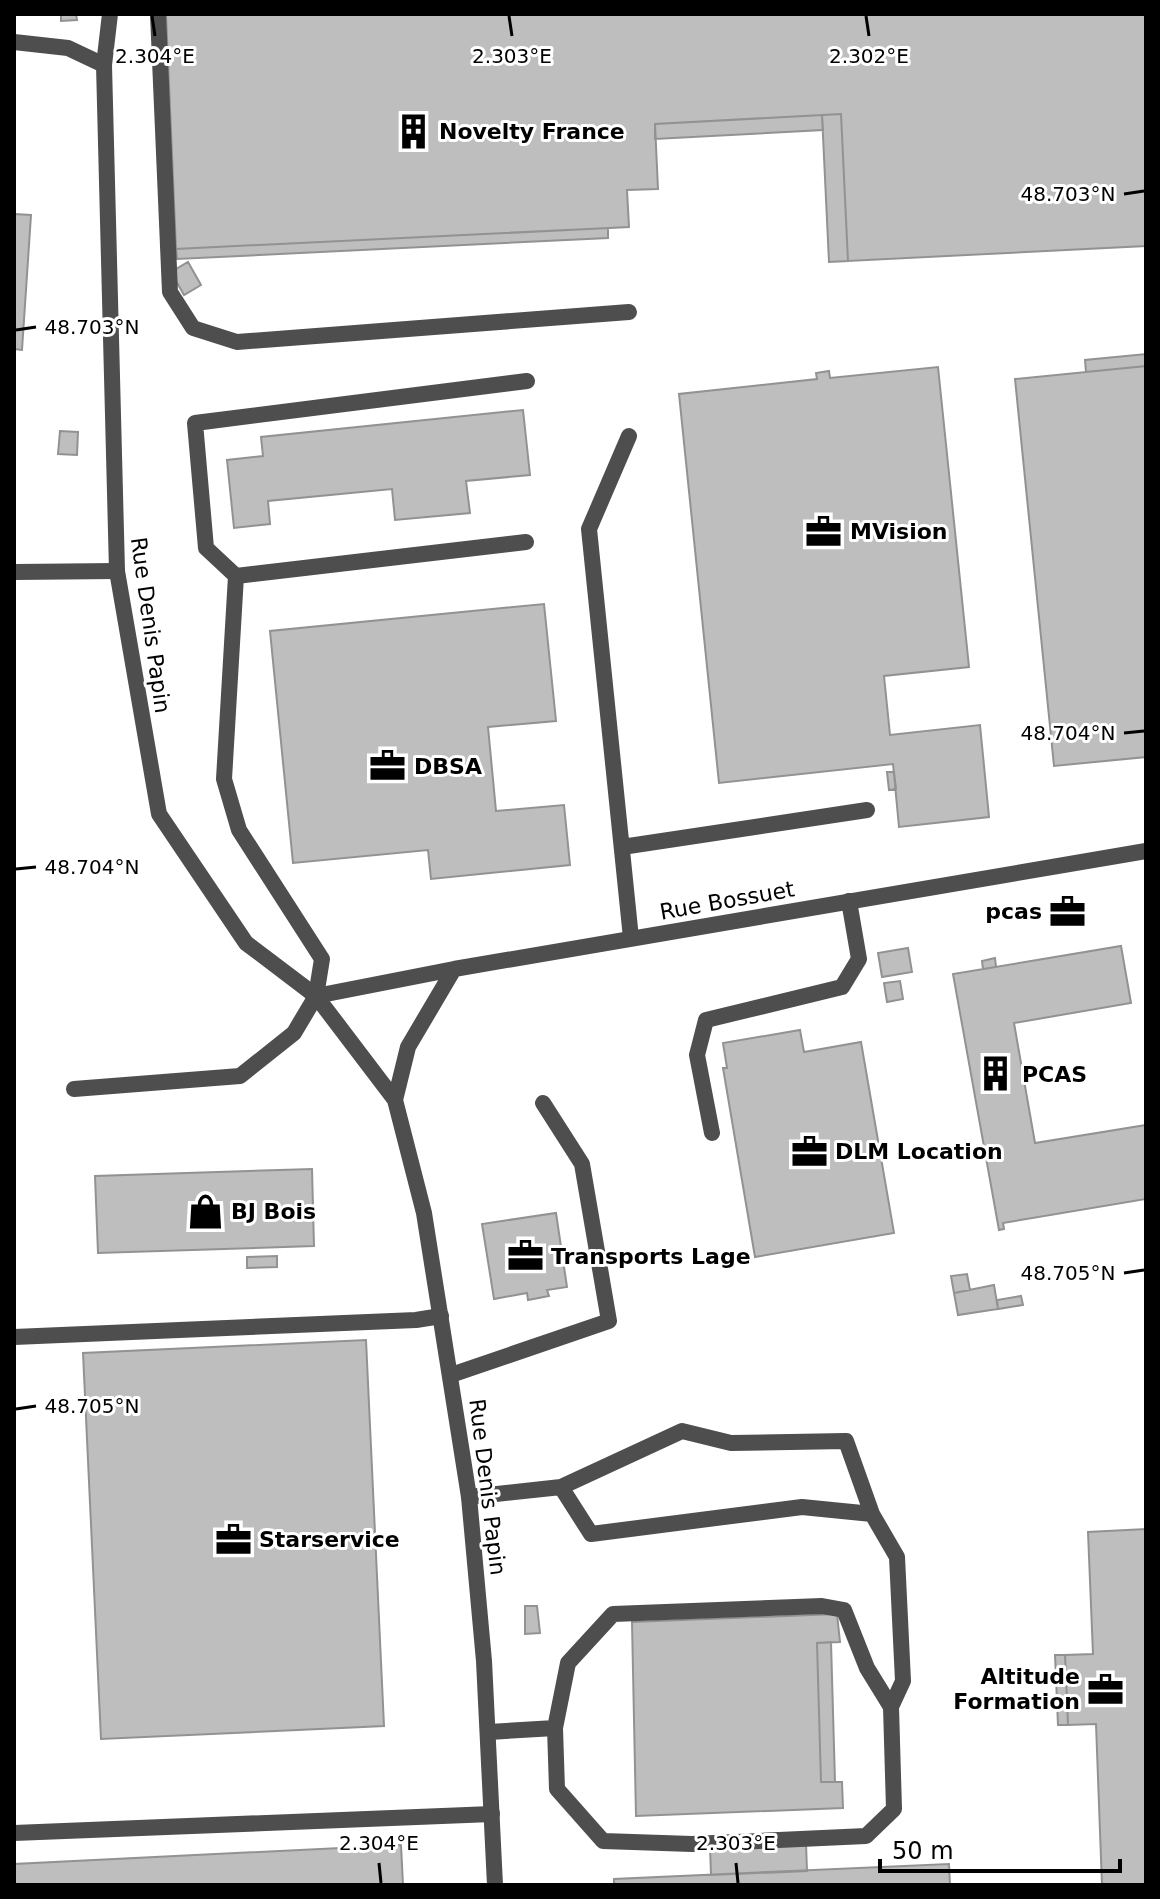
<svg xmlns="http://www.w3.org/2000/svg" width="1160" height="1899" font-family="'DejaVu Sans',sans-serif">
  <rect width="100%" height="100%" fill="#fff"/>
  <path fill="#bebebe" stroke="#929292" stroke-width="2" d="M61,14H76L77,20L61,21Z
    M166,14H1146V246L848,261L841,114L655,124L658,189L627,190L629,227L176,249Z
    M841,114L848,261L829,262L822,115Z
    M822,115L823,130L655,139V124Z
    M14,214L31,215L22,350L14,349Z
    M608,228V238L177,259L176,249Z
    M188,262L201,285L184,295L171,272Z
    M1146,354V366L1086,372L1085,360Z
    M1146,366V757L1054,766L1015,379Z
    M938,367L969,667L884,676L890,735L980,725L989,817L899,827L893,764L719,783L679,394L817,379L816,373L829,371L830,378Z
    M523,410L530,475L466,481L470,513L395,520L392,489L268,501L270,524L234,528L227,460L263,456L261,437Z
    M60,431L78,432L77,455L58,454Z
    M544,604L556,721L488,727L496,811L564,805L570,865L431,879L428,850L293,863L270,631Z
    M887,772H894L896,789L889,790Z
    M1121,946L1131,1003L1014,1023L1035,1143L1146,1125V1199L1003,1223L1004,1229L999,1230L953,974Z
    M908,948L912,972L882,977L878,953Z
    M995,958L996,967L983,969L982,961Z
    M900,981L903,999L887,1002L884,983Z
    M800,1030L804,1052L861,1042L894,1233L755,1257L723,1068H727L723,1043Z
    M312,1169L314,1246L98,1253L95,1176Z
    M556,1213L567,1287L547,1290L549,1296L528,1300L527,1293L494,1299L482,1224Z
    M277,1256V1267L247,1268V1257Z
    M967,1274L970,1290L954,1293L951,1276Z
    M994,1285L998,1309L958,1315L954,1293Z
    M1021,1296L1023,1305L998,1309L997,1300Z
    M366,1340L384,1726L101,1739L83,1353Z
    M1146,1529V1885H1102L1096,1724L1068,1725L1065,1655L1093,1654L1088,1532Z
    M525,1606H537L540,1633L525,1634Z
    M837,1614L840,1642L817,1643L821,1782H842L843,1808L636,1816L632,1622Z
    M831,1642L835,1782H821L817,1643Z
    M1055,1655H1065L1068,1725H1058Z
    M806,1843L807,1871L711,1875L710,1846Z
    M401,1845L403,1885H14V1864Z
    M949,1864L950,1885H614V1879Z"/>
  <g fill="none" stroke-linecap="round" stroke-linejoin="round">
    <path stroke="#4e4e4e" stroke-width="16" d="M158,14L170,292L193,328L237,342L629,312
      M104,65L110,14
      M629,436L589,529L631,938
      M14,572L117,571
      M236,576L526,542
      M622,847L867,810
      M74,1089L240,1076L294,1033L316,996L322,959L239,830L224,779L236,576L206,548L195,423L527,381
      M712,1133L697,1055L706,1020L842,987L859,959L849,901
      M14,1337L416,1320L441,1316
      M451,1375L609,1321L582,1164L543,1103
      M561,1487L682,1431L731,1443L846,1441L872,1514
      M469,1497L561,1487L591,1534L802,1507L872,1514L897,1557L903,1681L891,1707
      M822,1606L844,1610L867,1668L891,1707L894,1809L866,1836L692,1844L603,1841L557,1789L555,1728L568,1663L613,1614Z
      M489,1732L555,1728
      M14,1833L492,1814"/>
    <path stroke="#4e4e4e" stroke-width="16" d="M14,42L68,48L104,65L117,571L159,814L246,943L316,996L395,1100L424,1213L469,1497L484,1661L495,1885
      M316,996L454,969L1146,851
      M395,1100L408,1047L454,969"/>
  </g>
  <path fill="none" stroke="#000" stroke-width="3" d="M152,16L155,36M509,16L512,36M866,16L869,36M1124,194L1144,191M16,330L36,327M1124,733L1144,731M16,869L36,867M1124,1273L1144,1270M16,1409L36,1406M379,1863L381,1883M736,1863L738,1883"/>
  <defs>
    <symbol id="building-bare" viewBox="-9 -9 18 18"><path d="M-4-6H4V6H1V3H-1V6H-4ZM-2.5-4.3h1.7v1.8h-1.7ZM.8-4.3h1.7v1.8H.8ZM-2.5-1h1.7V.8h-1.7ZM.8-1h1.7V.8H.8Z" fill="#000" stroke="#fff" stroke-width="2.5" paint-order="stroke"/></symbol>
    <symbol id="office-bare" viewBox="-9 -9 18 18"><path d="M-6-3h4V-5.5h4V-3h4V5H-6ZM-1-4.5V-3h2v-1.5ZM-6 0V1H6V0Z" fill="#000" stroke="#fff" stroke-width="2.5" paint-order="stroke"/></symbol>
    <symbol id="shop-bare" viewBox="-9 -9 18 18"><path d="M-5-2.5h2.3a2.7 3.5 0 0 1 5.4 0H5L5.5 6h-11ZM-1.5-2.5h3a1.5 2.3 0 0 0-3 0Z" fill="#000" stroke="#fff" stroke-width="2.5" paint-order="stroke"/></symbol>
  </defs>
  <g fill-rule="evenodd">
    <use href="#building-bare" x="388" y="106" width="51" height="51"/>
    <use href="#office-bare" x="798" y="506" width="51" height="51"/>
    <use href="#office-bare" x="362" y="740" width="51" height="51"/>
    <use href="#office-bare" x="1042" y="886" width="51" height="51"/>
    <use href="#building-bare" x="970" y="1048" width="51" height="51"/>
    <use href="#office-bare" x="784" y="1126" width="51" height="51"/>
    <use href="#shop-bare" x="180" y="1186" width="51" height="51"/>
    <use href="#office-bare" x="500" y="1230" width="51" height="51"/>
    <use href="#office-bare" x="208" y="1514" width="51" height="51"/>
    <use href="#office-bare" x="1080" y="1664" width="51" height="51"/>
  </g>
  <g text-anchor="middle" stroke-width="6" stroke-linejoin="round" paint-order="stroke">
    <g font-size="22" font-weight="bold" fill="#000" stroke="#fff" text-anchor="start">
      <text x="439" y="139">Novelty France</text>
      <text x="850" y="539">MVision</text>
      <text x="414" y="774">DBSA</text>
      <text x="1042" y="919" text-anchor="end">pcas</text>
      <text x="1022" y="1082">PCAS</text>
      <text x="835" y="1159">DLM Location</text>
      <text x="231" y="1219">BJ Bois</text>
      <text x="551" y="1264">Transports Lage</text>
      <text x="259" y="1547">Starservice</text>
      <text x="1080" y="1684" text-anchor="end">Altitude<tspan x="1080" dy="25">Formation</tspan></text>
    </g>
    <g font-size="22" fill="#000" stroke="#fff">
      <text transform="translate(151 625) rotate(82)" y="8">Rue Denis Papin</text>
      <text transform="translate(727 900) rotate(-10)" y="8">Rue Bossuet</text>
      <text transform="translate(488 1487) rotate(83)" y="8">Rue Denis Papin</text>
    </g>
  </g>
  <g font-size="20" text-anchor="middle" fill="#000" stroke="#fff" stroke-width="6" stroke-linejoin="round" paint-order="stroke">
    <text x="155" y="63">2.304°E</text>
    <text x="512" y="63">2.303°E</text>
    <text x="869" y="63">2.302°E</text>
    <text x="1068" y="201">48.703°N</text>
    <text x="92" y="334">48.703°N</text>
    <text x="1068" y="740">48.704°N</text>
    <text x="92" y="874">48.704°N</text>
    <text x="1068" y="1280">48.705°N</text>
    <text x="92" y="1413">48.705°N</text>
    <text x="379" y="1850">2.304°E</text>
    <text x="736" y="1850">2.303°E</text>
  </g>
  <rect width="1160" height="1899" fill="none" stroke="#000000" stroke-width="32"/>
  <path d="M880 1859v12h240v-12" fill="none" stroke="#000000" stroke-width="4"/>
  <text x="892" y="1859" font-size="24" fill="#000000" stroke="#ffffff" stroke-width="6" paint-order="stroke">50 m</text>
</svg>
